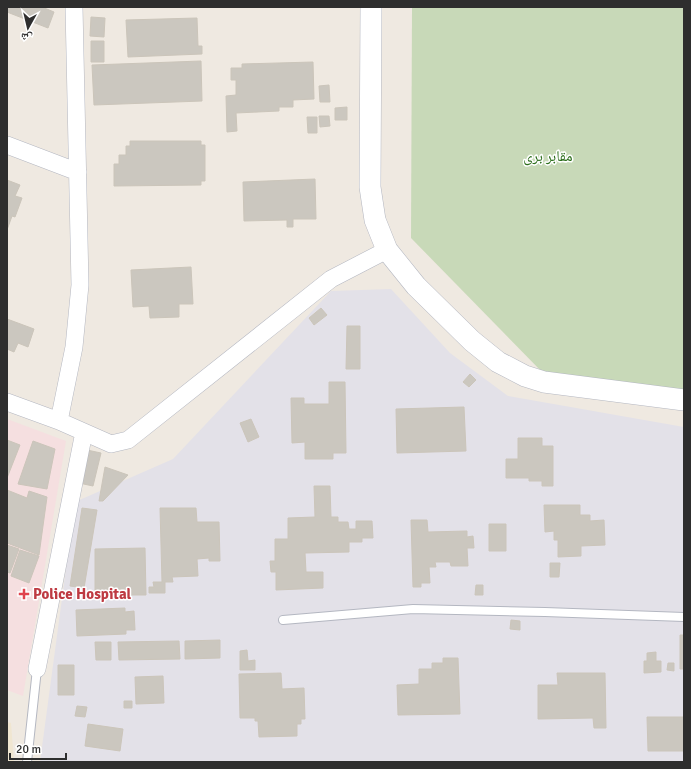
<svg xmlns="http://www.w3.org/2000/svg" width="691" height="769" font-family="Signika,'Noto Naskh Arabic',sans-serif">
  <rect width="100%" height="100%" fill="#efe9e1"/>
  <path fill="#e3e1e8" d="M391,289L450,353L508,396L684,427V762H40L75,502L173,459L331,291Z"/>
  <path fill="#f0e6d1" d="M7,722L11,723L14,762H7Z"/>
  <path fill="#f5dfe0" d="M7,419L66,441L23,696L7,690Z"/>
  <path fill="#c8d9b8" d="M412,7H684V394L543,373L411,238Z"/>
  <path fill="#cbc7bf" stroke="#cbc5ba" d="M7,7H42L54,12L48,28L7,12Z
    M91,17L105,18L104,37L90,36Z
    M197,18L198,46H202V54L128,57L126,20Z
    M91,41H104V62H91Z
    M201,61L202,101L94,105L92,65Z
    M313,62L314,99L293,100V107H279V111L236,113L237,131L227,132L226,96L236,95V80H231V68H242V64Z
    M329,85L330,102H320L319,86Z
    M347,107V120H335V108Z
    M319,116H329L330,126L320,127Z
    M307,117H317V133H308Z
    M130,141H201V145H205V181H201V185L114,186V164H119V155H126V146H130Z
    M315,179L316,219H293V227H287V220L244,221L243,182Z
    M7,180L20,185L15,196L22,198L15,217L12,216L7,230Z
    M191,267L193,304H179V317L150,318L149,306L133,307L131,270Z
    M321,308L327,315L314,325L309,318Z
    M7,319L34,329L28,347L18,343L14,352L7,349Z
    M347,326H360V369H346Z
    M470,374L476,380L469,387L463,382Z
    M329,382H345L346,453H333V459H305V442L292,443L291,398H304V404H329Z
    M464,407L466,451L397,453L396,409Z
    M251,419L259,437L248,442L240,423Z
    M518,438H542V446H553V486H542V481H529V478H506V459H518Z
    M7,440L20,445L7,478Z
    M33,441L55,449L47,489L18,484Z
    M87,450L101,453L93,486L79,483Z
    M105,467L128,475L103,501H99Z
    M314,486H330L331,517H338V522H348L349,529H356V521H372L373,538H362V542H349V552L305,553L306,572H323V588L276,590V572H271L270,561H275V539H288V518L315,517Z
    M7,490L27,498L29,491L47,497L39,555L7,543Z
    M544,505H580V515H590V521L604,520L605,545L581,546V556L558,557V540H554V531L545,532Z
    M82,508L97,510L84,588L70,586Z
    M160,508H196L197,522H219L220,561H209V558L197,559L198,576L172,577L173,582H165V593H149V587H154L153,582H162Z
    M411,520H427L428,532L467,531V537L473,536L474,548H467L468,566H451L450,562H435L436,567H429L430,583H421V587H413Z
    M489,524H506V551H489Z
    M7,545L19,549L10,573L7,572Z
    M145,548L146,595H95V549Z
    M20,550L39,556L29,583L11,576Z
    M550,563H560L559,577H550Z
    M476,585H483V595H475Z
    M125,608V612L134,611L135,630H126V634L77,636L76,610Z
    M511,620L520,621V630L510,629Z
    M680,635H684V669H680Z
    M220,640V658L185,659V641Z
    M179,641L180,659L119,660L118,642Z
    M95,642H111V660H96Z
    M247,650L248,661L255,660V670H240V651Z
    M656,652V661H661V672L644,673V661H647V653Z
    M443,658H458L460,714L398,715L397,685L419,684V669H432V663H443Z
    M668,663H674V671L667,670Z
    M58,665H74V695H58Z
    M281,673L282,689L304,688L305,719H301V724H297V736L259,737L258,721H255V718H240L239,674Z
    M557,673H605L606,728H594L593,718L538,719V685H558Z
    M163,676L164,703L136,704L135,677Z
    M124,701H132V708H124Z
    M77,706L87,707L85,717L75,716Z
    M647,717H684V758V751H648Z
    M88,724L123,729L120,751L85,746Z"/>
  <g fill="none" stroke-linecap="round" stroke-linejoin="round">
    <defs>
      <path id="service" d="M283,620L413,609L545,612L684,617
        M27,762L37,669"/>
      <path id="minor" d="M74,7L80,285L74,347L59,421L111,444L128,440L331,279L387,250
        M7,145L78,172
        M7,402L59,421
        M37,669L84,432"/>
      <path id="tertiary" d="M371,7L370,187L375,220L387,250L416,286L472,341L498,362L525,376L544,382L684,400"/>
    </defs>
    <use href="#service" stroke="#b4b7c1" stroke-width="10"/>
    <use href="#minor" stroke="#b4b7c1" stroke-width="18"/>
    <use href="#tertiary" stroke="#b4b7c1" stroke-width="22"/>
    <use href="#service" stroke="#fff" stroke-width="8"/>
    <use href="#minor" stroke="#fff" stroke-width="17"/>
    <use href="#tertiary" stroke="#fff" stroke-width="21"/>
  </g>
  <path fill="#e0444e" stroke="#fff" stroke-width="1.5" d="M22 588h4v4h4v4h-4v4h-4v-4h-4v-4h4z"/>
  <g text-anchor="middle" stroke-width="3" stroke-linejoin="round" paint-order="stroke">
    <g font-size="15" fill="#2c6e1b" stroke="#fff">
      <text x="548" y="161">مقابر برى</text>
    </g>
    <g font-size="15" font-weight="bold" fill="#be3a42" stroke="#fff" text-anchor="start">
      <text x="33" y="599">Police Hospital</text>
    </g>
  </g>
  <rect width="691" height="769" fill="none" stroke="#2e2e2e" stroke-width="16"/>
  <g transform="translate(28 28) rotate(188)" stroke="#ffffff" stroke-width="3" paint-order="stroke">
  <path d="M0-3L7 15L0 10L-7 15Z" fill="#2e2e2e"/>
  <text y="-6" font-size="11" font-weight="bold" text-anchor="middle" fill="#2e2e2e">ش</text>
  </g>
  <path d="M10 753v6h56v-6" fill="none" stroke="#2e2e2e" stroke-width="2"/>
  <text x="16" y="753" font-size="12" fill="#2e2e2e" stroke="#ffffff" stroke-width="3" paint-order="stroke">20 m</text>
</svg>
